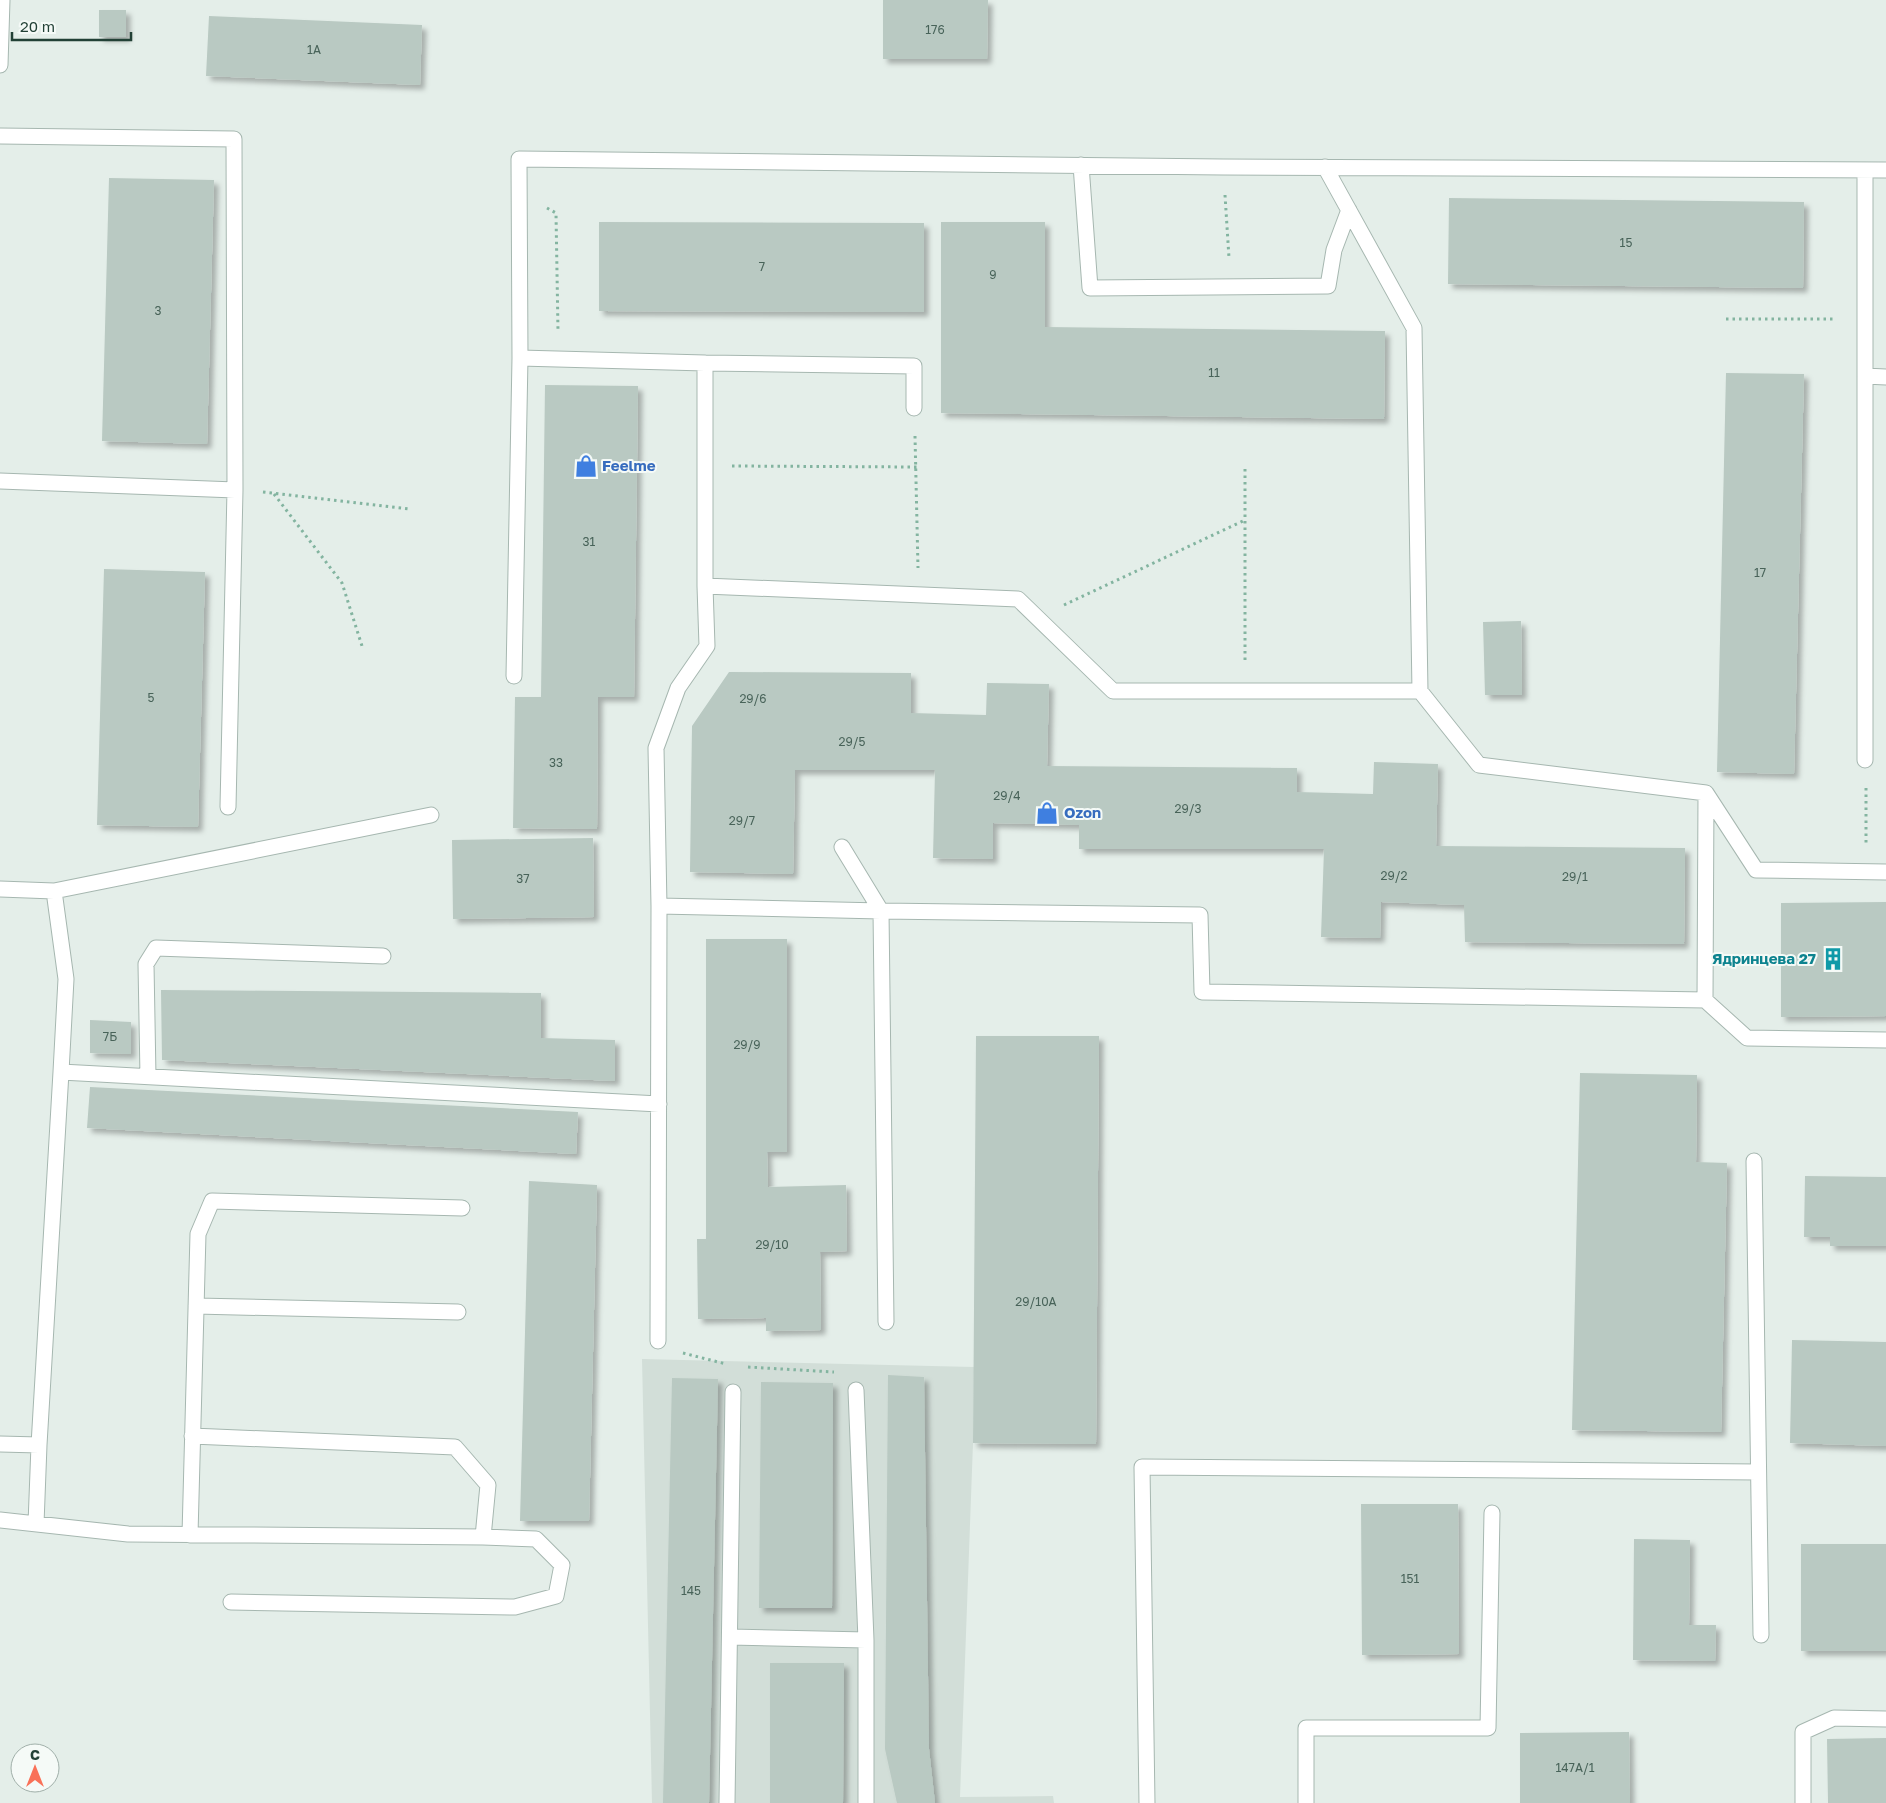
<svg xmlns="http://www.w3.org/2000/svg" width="1886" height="1803" font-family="'Golos Text',sans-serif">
  <defs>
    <filter id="shadow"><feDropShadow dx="4.5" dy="4.5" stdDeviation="2.5" flood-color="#0004"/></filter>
  </defs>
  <rect width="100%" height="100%" fill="#e4eee9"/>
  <path fill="#d2ded8" d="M642,1359L974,1367L973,1443L960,1797L1053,1796L1054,1803H652Z"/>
  <path fill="#b9c9c2" filter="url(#shadow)" d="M883,0H988L987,59H883Z
    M99,10H126V37H99Z
    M209,16L422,25L420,85L206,76Z
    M109,178L214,180L207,444L102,441Z
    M1449,198L1804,202L1803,288L1448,284Z
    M599,222L924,223V312L599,311Z
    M941,222H1045V327L1385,331L1384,419L941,413Z
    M1726,373L1804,374L1794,774L1717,772Z
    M545,385L638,386L634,697H598L597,829L513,828L515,697H541Z
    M104,569L205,572L198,827L97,825Z
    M1521,621L1522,695H1485L1483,622Z
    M729,672L911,673V713L986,715L987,683L1049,684L1047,766L1297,768V792L1373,794L1374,762L1438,764L1436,846L1685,848L1684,944L1465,942L1464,905L1381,902L1380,938L1321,937L1324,849H1079V825L993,823V859L933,858L935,770H795L793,874L690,872L692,726Z
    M593,838L594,917L453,919L452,840Z
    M1886,902V1016L1781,1017V903Z
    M706,939H787V1152H767L768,1187L846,1185L847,1251L820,1252L821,1330L766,1331V1318L698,1319L697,1239H706Z
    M161,990L541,993V1038L615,1040V1081L162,1060Z
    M90,1020L131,1022V1054L90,1053Z
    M976,1036H1099L1096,1444L973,1443Z
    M1580,1073L1697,1075L1696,1162L1727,1163L1721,1432L1572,1430Z
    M90,1087L578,1112L576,1154L87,1128Z
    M1805,1176L1886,1177V1246H1830V1237H1804Z
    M529,1181L597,1185L589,1521H520Z
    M1792,1340L1886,1342V1446L1790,1443Z
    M888,1375L924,1377L929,1749L935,1803H897L885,1749Z
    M672,1378L718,1379L709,1803H663Z
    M761,1382L833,1383L832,1608H759Z
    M1361,1504H1458L1459,1654L1362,1655Z
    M1634,1539L1690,1540L1689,1625H1716L1715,1661L1633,1660Z
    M1801,1544H1886V1651H1801Z
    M770,1663H844L843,1803H770Z
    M1629,1732L1630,1803H1520V1733Z
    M1886,1738V1803H1828L1827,1739Z"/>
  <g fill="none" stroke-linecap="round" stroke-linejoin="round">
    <defs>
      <path id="service" d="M0,136L234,139L235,490L228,807
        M1081,165L1090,288L1328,286L1334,250L1349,210
        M1325,167L1414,328L1420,691L1479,765L1706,793L1705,1000
        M1865,170V760
        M520,358L705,363V586L1018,599L1113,691H1420
        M705,363L914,366V408
        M1865,376L1886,377
        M0,481L235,490
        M514,676L520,358L519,159L1223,167L1886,170
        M1706,793L1756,870L1886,872
        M842,847L881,911
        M0,889L54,891L66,979L61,1072
        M54,891L431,815
        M659,906L656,748L678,688L707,646L705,586
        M148,1077L146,964L156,948L383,956
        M1754,1161L1761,1635
        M196,1306L458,1312
        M886,1322L881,911L1200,915L1202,992L1705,1000L1747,1038L1886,1040
        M658,1341L659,906L881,911
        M856,1390L866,1640
        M192,1436L455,1447L488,1485L483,1537
        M0,1444L39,1445
        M0,1520L128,1534L483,1537L536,1539L562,1565L556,1596L515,1607L231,1602
        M36,1524L39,1445L61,1072L659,1104
        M190,1535L198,1234L212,1201L462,1208
        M730,1637L866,1640V1803
        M727,1803L733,1392
        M1147,1803L1142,1467L1758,1472
        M1306,1803V1728H1488L1492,1513
        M1803,1803V1732L1834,1718L1886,1719"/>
      <path id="minor" d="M0,65L2,0"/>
    </defs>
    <use href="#service" stroke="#a6b7b0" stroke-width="17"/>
    <use href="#minor" stroke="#a6b7b0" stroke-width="17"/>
    <path stroke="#83b4a0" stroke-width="3" stroke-dasharray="2.5 4" stroke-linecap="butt" d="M1225,195L1229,258
      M547,208L556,213L558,331
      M1726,319H1836
      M915,436L918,568
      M732,466L917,467
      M1245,469V663
      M263,492L409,509
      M274,494L342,583L362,646
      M1064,605L1245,520
      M1866,788V844
      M683,1353L726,1364
      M748,1367L834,1372"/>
    <use href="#service" stroke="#fff" stroke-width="15"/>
    <use href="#minor" stroke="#fff" stroke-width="15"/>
  </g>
  <defs>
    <symbol id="shop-bare" viewBox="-9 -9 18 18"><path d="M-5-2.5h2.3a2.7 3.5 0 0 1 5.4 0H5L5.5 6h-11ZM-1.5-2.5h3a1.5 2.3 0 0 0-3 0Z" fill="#3f7fe0" stroke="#f5faf7" stroke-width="2.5" paint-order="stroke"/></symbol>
    <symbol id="building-bare" viewBox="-9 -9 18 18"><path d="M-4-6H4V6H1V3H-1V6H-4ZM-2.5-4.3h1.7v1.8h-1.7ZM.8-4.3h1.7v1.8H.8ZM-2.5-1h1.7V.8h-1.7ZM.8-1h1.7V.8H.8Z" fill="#0f9aa8" stroke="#f5faf7" stroke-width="2.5" paint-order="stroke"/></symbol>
  </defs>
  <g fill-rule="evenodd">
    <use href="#shop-bare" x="570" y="450" width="32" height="32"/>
    <use href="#shop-bare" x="1031" y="797" width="32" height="32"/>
    <use href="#building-bare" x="1817" y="943" width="32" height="32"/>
  </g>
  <g text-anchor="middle" stroke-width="4" stroke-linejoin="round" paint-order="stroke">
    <g font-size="12" fill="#486359">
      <text x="935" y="34">176</text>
      <text x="314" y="54">1А</text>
      <text x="1626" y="247">15</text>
      <text x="762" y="271">7</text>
      <text x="993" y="279">9</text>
      <text x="158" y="315">3</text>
      <text x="1214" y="377">11</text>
      <text x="589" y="546">31</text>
      <text x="1760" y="577">17</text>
      <text x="151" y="702">5</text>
      <text x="753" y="703">29/6</text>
      <text x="852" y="746">29/5</text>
      <text x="556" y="767">33</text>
      <text x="1007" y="800">29/4</text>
      <text x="1188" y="813">29/3</text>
      <text x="742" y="825">29/7</text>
      <text x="1394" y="880">29/2</text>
      <text x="1575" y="881">29/1</text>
      <text x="523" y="883">37</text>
      <text x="110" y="1041">7Б</text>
      <text x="747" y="1049">29/9</text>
      <text x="772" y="1249">29/10</text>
      <text x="1036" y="1306">29/10А</text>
      <text x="1410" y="1583">151</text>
      <text x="691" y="1595">145</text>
      <text x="1575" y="1772">147А/1</text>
    </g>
    <g font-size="15" font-weight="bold" fill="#366cbe" stroke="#f5faf7" text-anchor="start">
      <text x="602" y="471">Feelme</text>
      <text x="1064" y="818">Ozon</text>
    </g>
    <g font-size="15" font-weight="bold" fill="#0d838f" stroke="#f5faf7" text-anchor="end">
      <text x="1816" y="964">Ядринцева 27</text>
    </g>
  </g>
  <g transform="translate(35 1768)"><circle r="24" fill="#f5faf7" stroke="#a1b0aa"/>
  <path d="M0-4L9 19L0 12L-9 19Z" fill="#f97158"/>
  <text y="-8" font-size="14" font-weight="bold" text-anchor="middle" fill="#224136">С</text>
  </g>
  <path d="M12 32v8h119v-8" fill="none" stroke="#224136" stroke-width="2.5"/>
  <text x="20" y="32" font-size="15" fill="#224136" stroke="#f5faf7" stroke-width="4" paint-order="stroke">20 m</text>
</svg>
